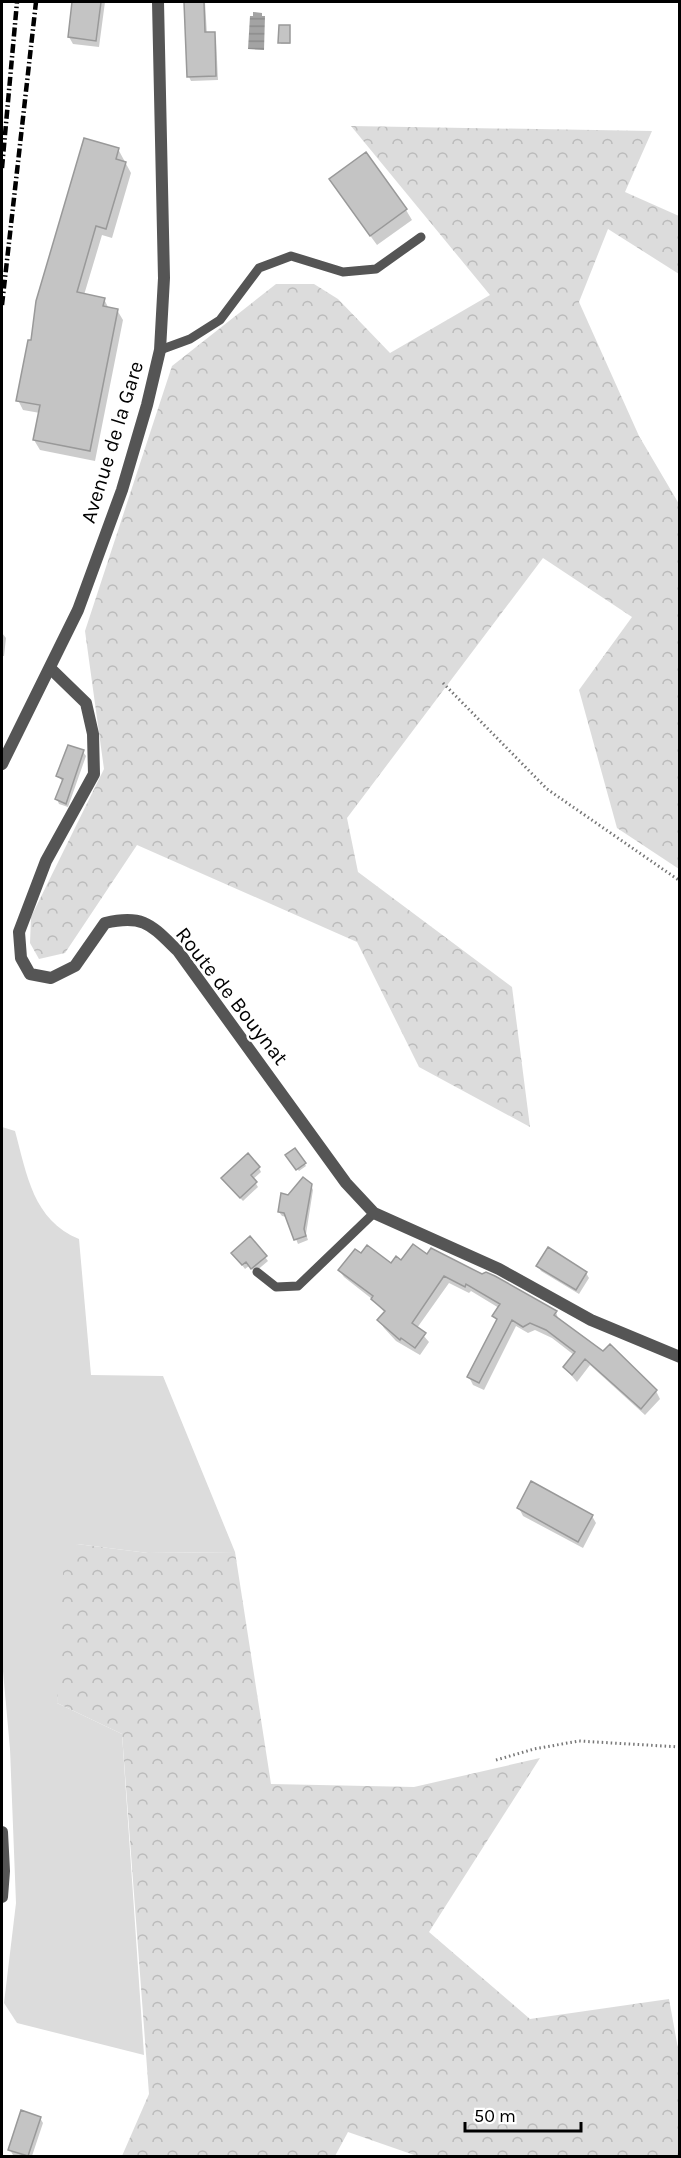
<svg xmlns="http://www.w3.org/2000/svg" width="681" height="2158" font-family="Karla,sans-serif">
  <defs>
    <pattern id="forest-crowns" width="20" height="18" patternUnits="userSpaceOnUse" patternTransform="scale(1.5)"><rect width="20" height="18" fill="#dcdcdc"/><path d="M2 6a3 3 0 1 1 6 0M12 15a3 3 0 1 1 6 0" fill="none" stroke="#bbb"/></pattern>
    <pattern id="water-rules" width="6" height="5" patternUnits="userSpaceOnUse" patternTransform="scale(1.5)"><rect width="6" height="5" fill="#a3a3a3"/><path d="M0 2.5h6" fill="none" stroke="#8b8b8b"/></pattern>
  </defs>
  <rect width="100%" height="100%" fill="#fff"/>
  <path fill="#dcdcdc" d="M2,1127L15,1131C27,1175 33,1220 79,1239L91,1375L163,1376L235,1552L148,1553L77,1544L57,1703L122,1734L144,2055L17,2023L4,2003L16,1903L10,1749L2,1660Z"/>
  <path fill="url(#forest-crowns)" d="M351,126L652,131L625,192L679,216V274L608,229L579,302L639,436L679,504V869L617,828L579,690L632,617L543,558L347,818L358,872L512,987L530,1127L419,1067L357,942L137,845L65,953L39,959L30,943L31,917L104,769L85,631L172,366L276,284H314L338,299L390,353L490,295Z
    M77,1544L148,1553L235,1552L271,1784L414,1787L540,1758L429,1932L530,2019L669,1999L679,2054V2156H417L348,2132L335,2156H122L149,2094L122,1734L57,1703L63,1571Z"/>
  <path fill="url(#water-rules)" d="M253,12L262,13V16H265L264,50L248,49L250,16H253Z"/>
  <path fill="#0003" d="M74,2H105L99,47L73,44L69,37Z
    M185,2H205L207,34L214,33L216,38L218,80L191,81L189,77Z
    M290,27V44H281L280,42Z
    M118,149L131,173L112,238L102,235L84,295L104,299L109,309L117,310L123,320L95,461L40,450L34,440L40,413L23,410L18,400L32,342Z
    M337,190L406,210L412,220L377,245Z
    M2,633L6,638L4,656H2Z
    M83,752L86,756L68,807L59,804L57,799L63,782L58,776Z
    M295,1150L306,1166L299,1171L287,1156Z
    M259,1168L261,1172L253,1179L258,1187L243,1201L225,1182Z
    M311,1185L313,1190L306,1234L308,1240L298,1244L287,1217L282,1216L279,1212L288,1196Z
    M427,1256L556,1312L559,1321L656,1391L660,1399L645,1415L590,1365L577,1382L564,1367L574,1355L552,1338L535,1330L528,1333L516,1326L484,1390L473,1385L469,1377L498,1322L494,1316L499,1308L471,1291L469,1293L449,1283L417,1328L429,1342L420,1355L396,1341L384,1328L379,1320L385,1313L372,1299L344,1277L339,1270L391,1265Z
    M236,1257H265L268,1261L255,1272L249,1266L245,1269Z
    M538,1266L586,1273L589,1278L579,1294L541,1271Z
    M519,1508L592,1516L596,1523L583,1548L523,1516Z
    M40,2118L43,2123L32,2156L13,2155L10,2150Z"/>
  <path fill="#c4c4c4" stroke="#999" stroke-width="1.5" d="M72,2H101L96,41L68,37Z
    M184,2H204L205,32H215L216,76L187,77Z
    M279,25H290V43H278Z
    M84,138L119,148L116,159L126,162L106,229L96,226L77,292L105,298L103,306L118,309L90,451L33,440L40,405L16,401L28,340H31L36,301Z
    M366,152L407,209L370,236L329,179Z
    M68,745L84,750L66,804L55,799L63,779L56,776Z
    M295,1148L306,1163L296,1170L285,1155Z
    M248,1153L260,1167L251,1175L257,1182L240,1198L221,1178Z
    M303,1177L312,1184L304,1229L306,1236L294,1240L284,1213L278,1212L281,1193L288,1195Z
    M250,1236L267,1256L251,1269L246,1262L242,1265L231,1253Z
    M413,1244L427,1254L431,1248L482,1274L486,1272L495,1276L557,1311L554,1315L603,1351L610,1344L657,1390L641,1409L585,1359L572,1375L563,1367L575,1352L546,1330L530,1323L523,1327L512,1320L479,1383L467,1377L497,1319L492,1316L500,1304L466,1284L465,1287L444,1276L412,1323L426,1333L415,1348L401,1338L400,1340L377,1320L385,1311L371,1299L373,1296L338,1270L355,1249L361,1253L367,1245L391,1263L396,1256L401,1260Z
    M548,1247L587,1272L576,1290L536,1266Z
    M531,1481L593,1515L578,1542L517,1508Z
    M21,2110L41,2117L28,2156L8,2150Z"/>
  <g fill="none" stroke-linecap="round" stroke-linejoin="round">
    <path stroke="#777" stroke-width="3" stroke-dasharray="1.5 3" stroke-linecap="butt" d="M443,683L547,789L680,881
      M496,1760L534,1749L579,1741L680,1747"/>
    <path stroke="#555" stroke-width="9" d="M160,350L190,339L220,320L259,268L291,256L343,272L376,269L421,237
      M257,1272L276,1287L298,1286L374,1213"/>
    <path stroke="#555" stroke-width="12" d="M50,668L86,703L93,734L94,774L46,861L19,932L21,958L30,974L51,978L75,966L105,923C144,914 151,925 178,951L346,1183L374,1213L499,1269L591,1320L680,1357"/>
    <path stroke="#555" stroke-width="12" d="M2,764L78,610L122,490L147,405L160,350L164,278L158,2
      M2,1832L4,1871L2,1897"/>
    <path stroke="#000" stroke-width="4.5" stroke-dasharray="9 3 1.5 3" stroke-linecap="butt" d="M2,168L17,2
      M2,305L36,2"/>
  </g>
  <g text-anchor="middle" stroke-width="5" stroke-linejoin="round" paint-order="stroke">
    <g font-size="21" fill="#000" stroke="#fff">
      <text transform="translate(112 442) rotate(-73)" y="7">Avenue de la Gare</text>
      <text transform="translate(232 996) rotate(52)" y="7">Route de Bouynat</text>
    </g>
  </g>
  <rect width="681" height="2158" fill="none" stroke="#000000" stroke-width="6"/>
  <path d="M465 2122v9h116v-9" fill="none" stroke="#000000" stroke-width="3"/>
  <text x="474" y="2122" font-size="18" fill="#000000" stroke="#ffffff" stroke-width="4.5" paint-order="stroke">50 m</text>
</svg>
